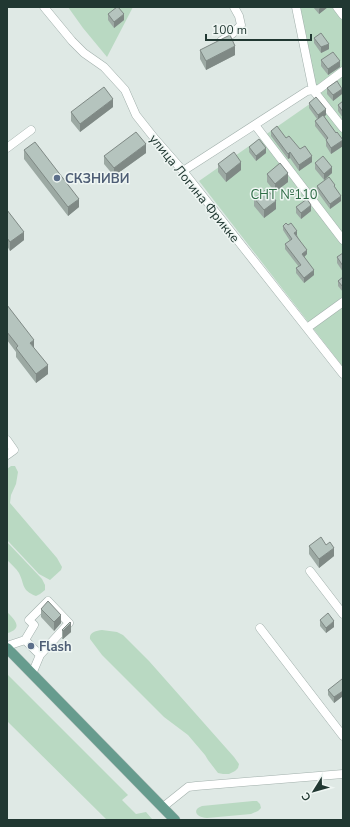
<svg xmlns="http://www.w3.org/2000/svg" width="350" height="827" font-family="'Nunito Sans',sans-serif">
  <rect width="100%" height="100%" fill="#dfe9e5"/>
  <path fill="#b9d9c2" d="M68,7H133L107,57L83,28Z
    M298,7H333L343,21V367L199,181L314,101Z
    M11,466H15L18,472L16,484L11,495L10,503L57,558L62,567L61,570L50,580L39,574L7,540V469Z
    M7,542L42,579L45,585V590L40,594L36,596C21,590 25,585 19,573C16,568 11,564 7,560Z
    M7,612C14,619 24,628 8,633L7,632Z
    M102,630L117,632L123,635L149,661L234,757L239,764L238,768L235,771L229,774H223L218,773L208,760L205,755L188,735L164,717L102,655L90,639C89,632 96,631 102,630Z
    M7,674L128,795L122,800L136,814L146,812L152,819L149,820H107L7,721Z
    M253,801H257L260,804L261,808L258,811L251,814L207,818C197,818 191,810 202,806Z"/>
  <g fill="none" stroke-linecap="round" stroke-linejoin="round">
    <defs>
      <path id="minor" d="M44,7L72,41L84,53L104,67L125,90L136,115L155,139L183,171L343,374
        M296,7L313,90L343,128
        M337,7L343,15
        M221,41L232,34L241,25L239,16L234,7
        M255,125L343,240
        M7,148L31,130
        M183,171L307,91L319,89L343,71
        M307,328L343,302
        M7,440L14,450L7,455
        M310,571L343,614
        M260,628L343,736
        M25,640L34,625L29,620L48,601L69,623L40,655
        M7,646L25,640L40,655L32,674
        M163,807L188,787L196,786L343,774"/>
      <path id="major" d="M7,648L175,820"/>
    </defs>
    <use href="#minor" stroke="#a2b0ac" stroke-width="9"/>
    <use href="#major" stroke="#bcc3c2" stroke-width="11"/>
    <use href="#minor" stroke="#fff" stroke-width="8"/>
    <use href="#major" stroke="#679c8e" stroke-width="10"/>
  </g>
  <path fill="#9ca9a3" d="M313,7H328L319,14Z
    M108,14L124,20L114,28L108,20Z
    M314,38L329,49L321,53L314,43Z
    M200,50L235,55L206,70L200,59Z
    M321,60L340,67L328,75L321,66Z
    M327,88L342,94L333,101L327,94Z
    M343,101V118L338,111V105Z
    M309,103L326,115L324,116L343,146L331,154L326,146V140L315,126V121L317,119L309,108Z
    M113,107L80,132L71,121V112Z
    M271,131L286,138L300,149L312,162L299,171L290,158L288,159L271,136Z
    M249,147L266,153L256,161L249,152Z
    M24,150L79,207L68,216L24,159Z
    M146,153L114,176L104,164V156Z
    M315,163L332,173L324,180L315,169Z
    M218,164L241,170L226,182L218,172Z
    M267,174L288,182L275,192L267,182Z
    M317,186L335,187L341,201L330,209L317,191Z
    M254,198L276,209L264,218L254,206Z
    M296,207L311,211L301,219L296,213Z
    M7,210L24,240L10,251L7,246Z
    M283,226L297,235L307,254L304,257L314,275L304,283L296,273V268L299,267L285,249V244L290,241L283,230Z
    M343,253V272L337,263V257Z
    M343,277V292L338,286V281Z
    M7,305L48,374L36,383L16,357V352L7,340Z
    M309,546L334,556L319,568L309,554Z
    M41,609L61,623L54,631L41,617Z
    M320,620L334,627L326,633L320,626Z
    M62,630L71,632L63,639H62Z
    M343,680V696L334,703L328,695V690Z"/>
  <path fill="#7f8985" d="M321,7H328L319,14V9Z
    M124,14V20L114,28V22Z
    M329,44V49L321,53V47Z
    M235,46V55L206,70V61Z
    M340,61V67L328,75V69Z
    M342,89V94L333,101V95Z
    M113,99V107L80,132V124Z
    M326,109V115L318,121V115Z
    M343,140V146L331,154V148Z
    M146,144V153L114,176V168Z
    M266,148V153L256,161V156Z
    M290,152V158L288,159V154Z
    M312,156V162L299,171V165Z
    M241,162V170L226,182V174Z
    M332,167V173L324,180V174Z
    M288,173V182L275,192V184Z
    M341,196V201L330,209V204Z
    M79,199V207L68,216V207Z
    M276,201V209L264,218V210Z
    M311,205V211L301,219V213Z
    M297,231V235L294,237V233Z
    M24,232V240L10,251V242Z
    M307,250V254L302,259V254Z
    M314,270V275L304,283V278Z
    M34,340V348L30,343Z
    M48,365V374L36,383V374Z
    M334,548V556L319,568V559Z
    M61,615V623L54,631V622Z
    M334,621V627L326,633V628Z
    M71,623V632L63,639V631Z
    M343,691V696L334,703V697Z"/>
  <path fill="#b5c4be" stroke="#7f8985" d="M117,7H118L124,14L114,22L108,14Z
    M321,33L329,44L321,47L314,38Z
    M230,35L235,46L206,61L200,50Z
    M333,52L340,61L328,69L321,60Z
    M337,81L342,89L333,95L327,88Z
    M104,87L113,99L80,124L71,112Z
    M316,97L326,109L318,115L309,103Z
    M343,101V112L338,105Z
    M323,115L336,133L337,132L343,140L331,148L326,140L328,138L315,121Z
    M277,126L286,138L289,136L300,149L305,146L312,156L299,165L290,152L288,154L271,131Z
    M136,132L146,144L114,168L104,156Z
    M259,139L266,148L256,156L249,147Z
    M35,142L79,199L68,207L24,150Z
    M234,152L241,162L226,174L218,164Z
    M323,156L332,167L324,174L315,163Z
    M280,163L288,173L275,184L267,174Z
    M329,177L335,185L334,186L341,196L330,204L317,186Z
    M267,189L276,201L264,210L254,198Z
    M307,199L311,205L301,213L296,207Z
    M7,210L24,232L10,242L7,238Z
    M286,223L288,225L291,223L297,231L294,233L307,250L302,254L314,270L304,278L296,268L301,265L285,244L292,239L283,226Z
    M343,253V266L337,257Z
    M343,277V287L338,281Z
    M7,305L34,340L30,343L48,365L36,374L16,348L18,346L7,332Z
    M321,537L326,545L330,542L334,548L319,559L309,546Z
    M48,601L61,615L54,622L41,609Z
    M328,613L334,621L326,628L320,620Z
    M70,622L71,623L63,631L62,630Z
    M342,679L343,680V691L334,697L328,690Z"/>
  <g fill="#5c6f8a" stroke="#eff6f3" stroke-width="1.5">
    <circle cx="57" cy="178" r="4"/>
    <circle cx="31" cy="646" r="4"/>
  </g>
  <g text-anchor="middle" stroke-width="3" stroke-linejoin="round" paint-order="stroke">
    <g font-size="13" font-weight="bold" fill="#4e5e75" stroke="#eff6f3" text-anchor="start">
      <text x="65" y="183">СКЗНИВИ</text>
      <text x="39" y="651">Flash</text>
    </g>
    <g font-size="13" fill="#213832" stroke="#eff6f3">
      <text transform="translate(195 188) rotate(51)" y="5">улица Логина Фрикке</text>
    </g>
    <g font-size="13" fill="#2f6c46" stroke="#eff6f3">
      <text x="284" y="199">СНТ №110</text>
    </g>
  </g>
  <rect width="350" height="827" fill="none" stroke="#213832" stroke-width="16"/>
  <g transform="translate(314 791) rotate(233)" stroke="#eff6f3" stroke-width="3" paint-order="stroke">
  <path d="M0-3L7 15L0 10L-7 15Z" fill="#213832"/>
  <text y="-6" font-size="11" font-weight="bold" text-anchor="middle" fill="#213832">С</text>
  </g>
  <path d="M206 34v6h105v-6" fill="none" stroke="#213832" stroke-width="2"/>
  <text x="212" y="34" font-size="12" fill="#213832" stroke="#eff6f3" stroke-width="3" paint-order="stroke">100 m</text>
</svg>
